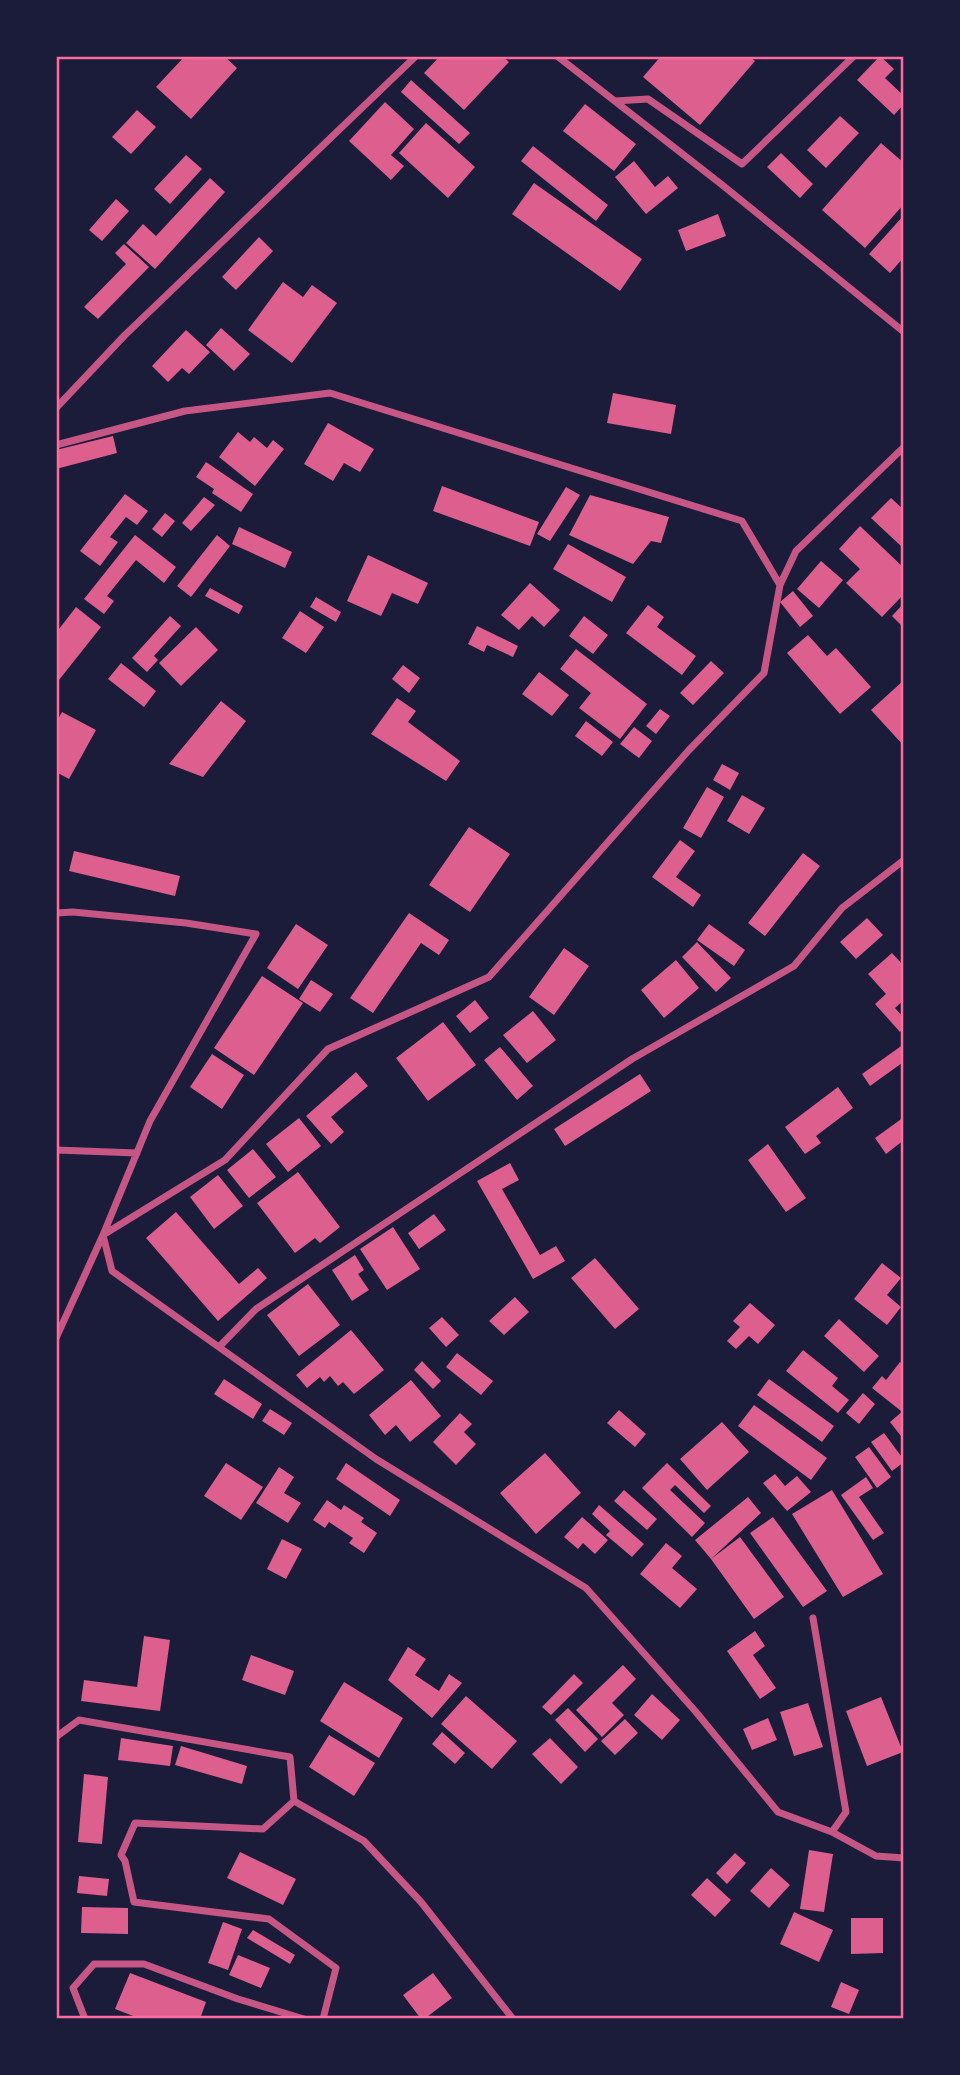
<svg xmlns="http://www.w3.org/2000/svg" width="960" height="2075" font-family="Rubik,sans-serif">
  <rect width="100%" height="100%" fill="#1b1b3a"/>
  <path fill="#dd5f8e" d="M185,56H224L237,68L191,119L156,87Z
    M440,56H502L509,62L464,110L424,73Z
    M661,56H749L755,61L700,125L643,77Z
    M880,56L894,69L885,78L904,96V104L894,115L857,80Z
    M411,80L470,133L459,144L401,92Z
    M385,102L414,129L391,155L404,166L391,180L349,141Z
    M585,104L636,144L614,171L563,131Z
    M137,110L156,127L131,154L112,137Z
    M840,116L859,133L826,168L807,150Z
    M426,123L475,167L448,198L399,153Z
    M881,143L904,163V204L865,248L822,210Z
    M533,146L608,205L596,221L521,161Z
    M781,153L813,184L800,198L767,167Z
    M186,155L202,169L170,204L154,189Z
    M634,161L655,187L668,176L678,188L646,214L615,177Z
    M210,178L225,192L155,269L126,243L143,224L156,236Z
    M534,183L642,259L620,291L512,214Z
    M116,199L129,211L102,241L89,230Z
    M718,214L726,236L686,251L678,230Z
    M904,215V257L890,273L869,254Z
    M259,237L273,251L236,290L222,277Z
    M124,244L149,267L98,319L84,307L126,264L115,253Z
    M283,282L303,297L312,285L337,303L292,363L248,330Z
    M221,328L250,354L234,371L206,345Z
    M186,330L210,352L189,374L182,368L168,382L152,366Z
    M613,393L676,405L671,434L607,423Z
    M328,423L374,449L360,472L344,463L333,481L304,464Z
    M238,432L250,442L254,437L267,448L273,440L284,449L255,486L219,457Z
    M113,436L117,453L56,469V450Z
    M206,462L253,494L241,512L212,493L214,489L196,477Z
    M442,486L539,522L530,546L433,511Z
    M566,487L580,495L550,541L537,534Z
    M125,494L148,511L137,525L126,517L110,537L118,542L100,566L80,551Z
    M590,495L669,517L661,543L651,541L633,564L569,535Z
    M204,497L215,505L191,531L182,523Z
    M891,498L904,510V546L902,547L871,518Z
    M165,513L175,521L162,537L152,529Z
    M860,526L904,568V594L882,617L846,583L860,569L839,549Z
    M239,527L292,552L285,568L232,544Z
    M135,535L176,567L164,583L136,560L107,596L114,601L104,614L84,599Z
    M217,535L230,546L191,597L177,586Z
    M568,544L626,577L612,602L553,569Z
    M368,555L428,583L418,604L392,593L381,616L347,601Z
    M821,561L843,580L819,608L797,589Z
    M530,583L560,610L544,627L532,616L519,630L501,615Z
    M210,588L243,606L239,614L205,596Z
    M793,591L813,616L800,627L780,602Z
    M316,597L341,612L336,622L310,607Z
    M904,603V628L892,616Z
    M648,605L664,617L657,627L696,656L682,675L626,633Z
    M76,607L101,627L59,680L56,678V633Z
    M300,611L324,627L306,653L282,638Z
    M170,616L181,626L154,656L158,660L147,672L132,658Z
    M584,616L608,635L593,654L569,636Z
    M477,626L518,646L513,657L487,645L484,652L468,644Z
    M196,627L218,650L181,686L159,663Z
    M808,635L827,656L836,648L871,687L840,714L787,653Z
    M576,649L647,704L620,739L579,708L591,693L560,669Z
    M711,661L724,673L693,705L680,693Z
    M121,663L156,691L144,707L108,679Z
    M403,665L420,678L409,693L392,679Z
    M539,672L569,695L552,716L522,694Z
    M904,680V746L871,710Z
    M397,698L416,711L408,722L460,761L446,781L371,734Z
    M221,701L246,721L203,777L169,764Z
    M660,709L670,716L656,734L646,726Z
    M62,712L96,730L69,779L56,772V723Z
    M586,721L613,742L602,756L575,736Z
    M634,727L652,741L639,758L620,744Z
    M722,764L739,773L730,790L713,780Z
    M707,787L724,797L701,838L683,828Z
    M742,795L765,808L749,834L727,821Z
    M469,827L510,854L470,912L429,885Z
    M680,840L695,851L676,877L701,895L693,907L652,877Z
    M74,851L180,876L175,896L69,871Z
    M803,853L820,866L765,936L748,923Z
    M409,913L449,940L439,955L421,943L373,1013L350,998Z
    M867,918L883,935L856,959L840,942Z
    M296,924L328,945L298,989L267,968Z
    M709,924L745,950L734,966L697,940Z
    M697,942L731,978L716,992L682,957Z
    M564,948L589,966L554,1015L529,997Z
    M892,953L904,966V1000L895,1008L904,1018V1028L900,1032L875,1004L886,994L868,974Z
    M676,960L699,988L664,1018L641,990Z
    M262,976L303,1003L254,1075L214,1048Z
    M311,980L333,994L320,1012L299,999Z
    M475,1000L489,1018L470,1033L456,1016Z
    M533,1011L556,1040L527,1063L503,1035Z
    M443,1022L476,1065L428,1101L396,1058Z
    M904,1044V1067L902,1063L870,1086L862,1074Z
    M500,1047L533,1086L517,1100L484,1060Z
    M212,1054L244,1075L222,1109L190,1087Z
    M356,1072L368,1086L331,1117L344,1132L331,1144L306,1116Z
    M640,1074L651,1091L565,1146L554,1129Z
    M838,1087L853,1108L816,1136L821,1143L805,1154L785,1127Z
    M904,1117V1140L886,1154L875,1138Z
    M299,1118L321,1146L288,1172L266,1144Z
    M768,1144L806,1198L786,1212L748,1160Z
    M253,1149L276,1177L249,1198L227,1170Z
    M510,1163L519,1180L502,1189L540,1255L556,1246L565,1261L533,1279L477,1181Z
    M298,1172L340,1227L320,1243L315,1238L295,1253L257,1203Z
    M218,1175L243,1206L214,1229L190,1197Z
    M176,1212L239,1284L258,1268L267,1278L218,1321L146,1238Z
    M434,1214L446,1230L419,1249L408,1233Z
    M393,1227L420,1269L387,1290L360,1249Z
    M355,1255L364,1270L358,1274L369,1290L352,1301L332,1270Z
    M595,1258L639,1309L615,1329L571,1278Z
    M882,1263L901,1278L887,1295L901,1307L887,1325L854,1299Z
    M308,1284L340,1325L299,1356L267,1315Z
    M515,1297L529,1312L504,1335L489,1321Z
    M750,1303L775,1325L758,1344L749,1336L736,1349L727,1341L740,1327L733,1321Z
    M442,1317L459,1335L446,1347L429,1328Z
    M839,1319L879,1356L864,1372L824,1336Z
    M351,1330L384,1370L354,1394L343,1382L338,1386L330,1376L324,1382L320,1377L307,1388L296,1375Z
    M803,1350L838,1378L832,1386L849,1400L838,1413L786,1371Z
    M457,1353L493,1381L481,1395L446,1367Z
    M422,1361L441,1381L433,1389L414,1370Z
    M900,1362L904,1365V1407L901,1411L872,1388L882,1376L886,1380Z
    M224,1379L262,1404L253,1419L214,1394Z
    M769,1379L834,1426L822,1442L757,1395Z
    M411,1380L441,1416L410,1442L396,1425L385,1435L369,1415Z
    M863,1393L875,1404L859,1424L846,1413Z
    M754,1405L827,1458L811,1480L738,1426Z
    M270,1409L292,1423L284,1435L262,1421Z
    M619,1410L646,1434L635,1447L607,1423Z
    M904,1410V1440L890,1422Z
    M460,1413L472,1424L464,1432L476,1444L456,1465L433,1442Z
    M722,1422L749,1452L707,1490L680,1459Z
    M884,1433L904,1460V1462L892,1471L871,1442Z
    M869,1447L891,1477L877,1488L855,1457Z
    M545,1453L581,1493L536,1534L500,1493Z
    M226,1463L263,1487L241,1520L204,1496Z
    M346,1463L400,1500L390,1516L336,1479Z
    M667,1463L711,1506L704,1513L675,1485L670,1490L705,1523L692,1537L642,1488Z
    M279,1467L294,1477L284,1493L301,1503L288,1523L256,1503Z
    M775,1474L785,1486L797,1476L811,1492L787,1511L763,1483Z
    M866,1477L873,1488L859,1497L884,1533L873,1540L841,1495Z
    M624,1490L657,1519L647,1530L614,1501Z
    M832,1490L883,1574L843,1597L792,1514Z
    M748,1497L761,1513L711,1559L695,1540Z
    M327,1500L341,1510L344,1505L364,1518L361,1522L377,1533L364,1553L349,1543L353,1538L329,1522L325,1528L313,1520Z
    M599,1505L644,1544L632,1557L606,1535L610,1531L592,1514Z
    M582,1517L608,1540L595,1554L583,1543L578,1549L564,1537Z
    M773,1517L827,1591L803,1607L750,1533Z
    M740,1537L784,1597L754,1619L711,1559Z
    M282,1539L302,1549L286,1579L267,1569Z
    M666,1543L682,1556L672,1568L697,1589L680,1608L640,1574Z
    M755,1631L765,1646L753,1655L776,1688L760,1699L727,1651Z
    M144,1636L170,1640L160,1711L81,1701L84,1680L137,1687Z
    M408,1647L426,1659L415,1675L439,1691L449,1674L462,1683L432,1718L388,1680Z
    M251,1655L294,1671L285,1695L242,1680Z
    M623,1665L636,1679L612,1703L624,1715L602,1737L576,1710Z
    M574,1674L583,1683L551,1715L542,1707Z
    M344,1682L403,1718L379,1758L320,1721Z
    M652,1694L680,1720L662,1740L634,1715Z
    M466,1696L517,1741L492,1769L441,1724Z
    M881,1697L903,1752L867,1766L846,1711Z
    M808,1703L823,1747L794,1756L780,1712Z
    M568,1708L598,1739L585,1752L555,1720Z
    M768,1718L777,1740L752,1750L743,1729Z
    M625,1719L638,1733L615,1755L601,1741Z
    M442,1732L465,1753L455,1764L432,1744Z
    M329,1735L375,1763L354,1796L309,1767Z
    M121,1738L173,1746L170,1766L118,1760Z
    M550,1738L578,1767L561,1784L532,1754Z
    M181,1746L247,1766L242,1784L175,1765Z
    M84,1774L108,1777L102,1844L78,1842Z
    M809,1850L833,1854L824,1912L800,1909Z
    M240,1852L296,1879L283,1905L227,1878Z
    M735,1853L746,1863L727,1884L716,1873Z
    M771,1868L790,1885L769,1908L750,1891Z
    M79,1876L109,1879L107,1896L77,1893Z
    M707,1878L731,1900L715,1917L691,1895Z
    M82,1907L128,1908V1934L81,1933Z
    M794,1912L833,1930L819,1962L780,1944Z
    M851,1918H883V1953L851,1954Z
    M223,1922L242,1929L228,1970L208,1963Z
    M253,1930L295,1955L290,1964L247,1938Z
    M238,1955L270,1968L261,1988L229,1975Z
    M130,1973L206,2002L200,2019H141L115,2009Z
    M433,1973L452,1998L424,2019H421L403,1995Z
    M841,1982L859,1990L849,2014L831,2007Z"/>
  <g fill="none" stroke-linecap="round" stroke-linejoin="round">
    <path stroke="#c65784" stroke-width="7" d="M557,56L721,184L904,332
      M615,101L648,99L742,164L854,56
      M56,408L125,335L416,56
      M56,445L185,411L330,393L742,521L780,585
      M904,447L796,551L780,585L764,673L689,750L489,977L328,1049L225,1160L103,1235L112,1271L376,1459L586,1588L696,1712L778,1812L832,1832L876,1856L904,1858
      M56,913L73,912L186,923L256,934L150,1121L103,1235L56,1338
      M56,1150L137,1153
      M219,1347L256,1309L632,1059L794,966L842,908L904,860
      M813,1618L846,1812L832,1832
      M56,1737L79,1720L290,1757L294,1801L263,1829L135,1823L121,1855L125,1861L134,1902L269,1919L336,1968L323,2019
      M294,1801L364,1841L421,1902L513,2019
      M85,2019L73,1988L94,1964H144L238,1999L304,2019"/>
  </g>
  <rect width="960" height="2075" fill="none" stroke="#1b1b3a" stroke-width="116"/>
  <rect x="58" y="58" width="844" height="1959" fill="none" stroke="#ff6b9d" stroke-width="2.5"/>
</svg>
